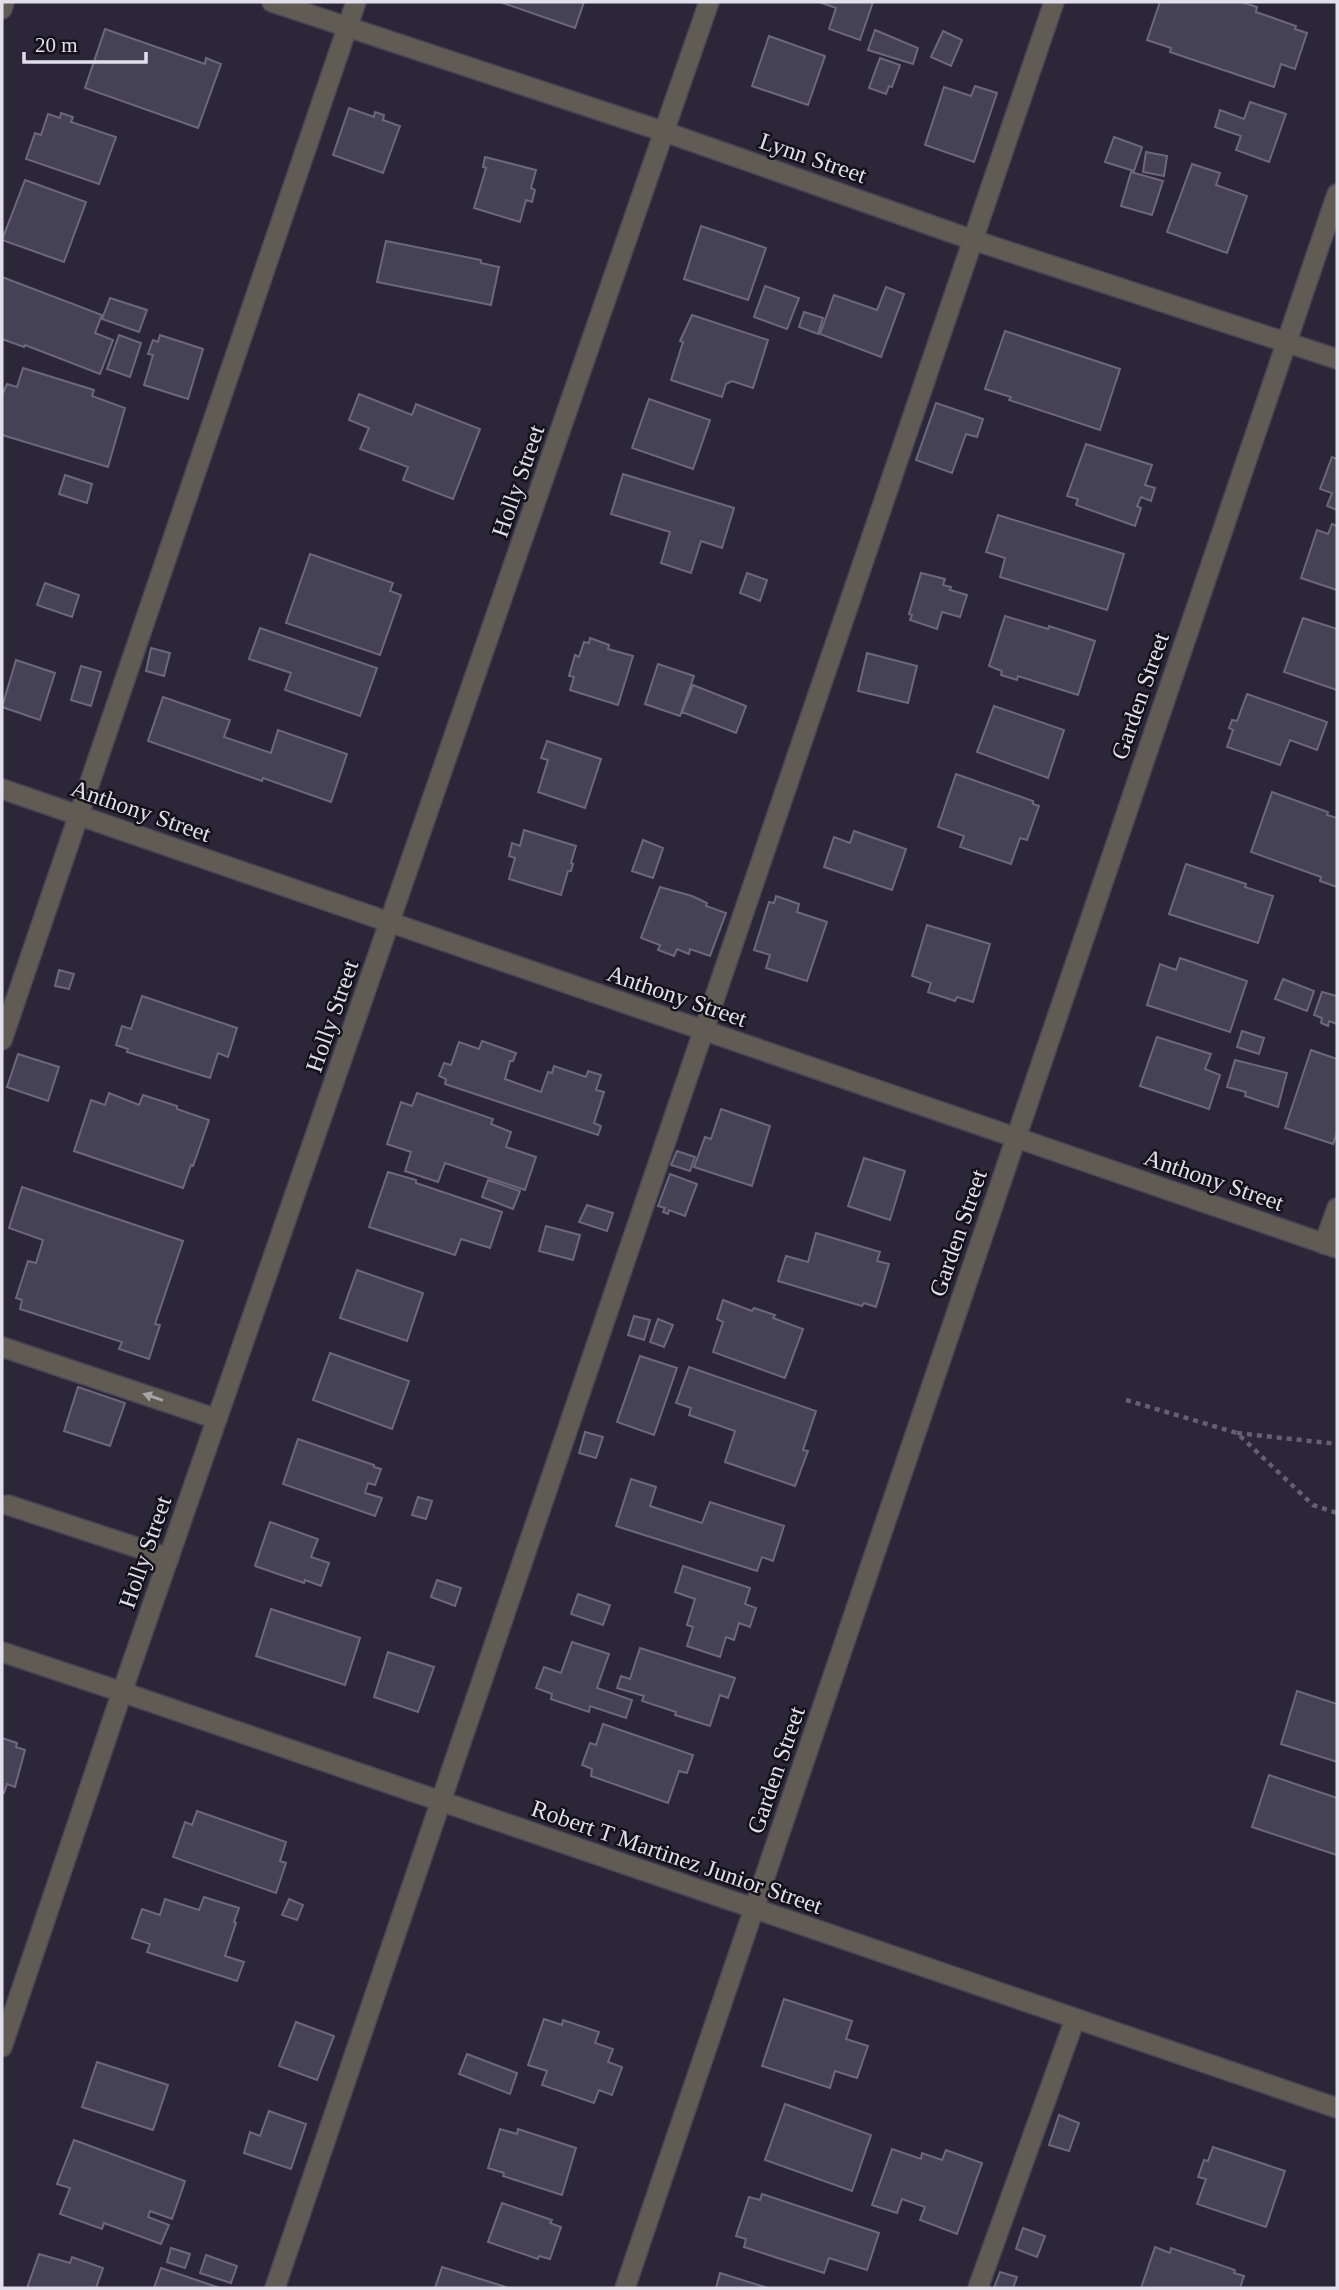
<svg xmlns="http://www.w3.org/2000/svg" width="1339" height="2290" font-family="'Times New Roman',serif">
  <rect width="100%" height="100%" fill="#2b2739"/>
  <path fill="#464255" stroke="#6c687c" stroke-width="2" d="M500,2H584L575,28Z
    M819,2H873L860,40L829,29L836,8Z
    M1160,2H1241L1257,7L1256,12L1296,26L1295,29L1307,33L1295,69L1281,64L1274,87L1170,52L1171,48L1147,40Z
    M105,29L205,64L206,58L221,64L198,128L85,88Z
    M875,30L918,48L913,64L868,50Z
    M943,31L962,40L951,66L931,57Z
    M769,36L825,56L808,105L752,86Z
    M880,58L900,65L892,87L889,86L886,94L869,88Z
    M975,86L997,93L974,162L925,145L944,87L971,96Z
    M1250,102L1286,114L1269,162L1236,150L1241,136L1215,127L1220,110L1244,119Z
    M349,108L374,117L375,112L384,115L383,120L400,126L383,173L333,155Z
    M61,113L73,117L71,122L116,137L99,184L26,159L35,133L41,135L48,114L60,118Z
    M1114,137L1142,147L1134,171L1105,162Z
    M1146,152L1167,156L1164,176L1143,172Z
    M485,157L536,170L531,188L535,190L532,202L526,200L520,222L474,208L486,168L483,167Z
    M1192,164L1220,173L1216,185L1247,196L1227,253L1167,232Z
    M1131,172L1163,181L1152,215L1121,206Z
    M25,180L86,202L64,262L2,240Z
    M701,226L766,248L748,300L684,279Z
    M386,241L481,260V263L499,267L491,305L377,282Z
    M2,277L102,315L95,333L113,340L100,374L25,345L24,347L2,339Z
    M765,286L799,298L787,329L754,317Z
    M886,287L904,294L881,357L820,334L834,295L877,310Z
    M110,298L147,310L139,332L102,319Z
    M804,312L823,318L818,334L799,327Z
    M692,315L768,340L753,388L732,381L726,384L722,397L671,380L683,342L680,341Z
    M1005,331L1120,369L1100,430L1009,400L1011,397L985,389Z
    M119,335L141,343L130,377L107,369Z
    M160,335L203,349L188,399L144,385L153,355L148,354L153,340L158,342Z
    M23,368L94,390L92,396L125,408L108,467L2,435V395L7,384L17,387Z
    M359,394L412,415L416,404L480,429L453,499L403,480L408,467L360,449L369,428L349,420Z
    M649,399L710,420L693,469L632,448Z
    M936,403L983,419L977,437L966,434L952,473L916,460Z
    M1086,444L1152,465L1145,485L1155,488L1151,501L1141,497L1137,506L1141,508L1135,526L1076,505L1078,499L1067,496Z
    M1332,457L1337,459V510L1327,506L1332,493L1320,489Z
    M623,474L734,508L722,548L701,541L691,573L661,563L670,532L611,514Z
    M65,475L92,484L87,503L59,494Z
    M998,515L1124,554L1107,610L1000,577L1005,558L986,552Z
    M1332,524L1337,526V590L1301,578L1317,530L1328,534Z
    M310,554L393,583L390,591L401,595L380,655L286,623Z
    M747,573L767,580L760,601L740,593Z
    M921,573L945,579L943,585L951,587L950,590L967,595L960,617L942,612L937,629L910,620L912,615L909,614Z
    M45,583L79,595L72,617L37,605Z
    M1005,616L1048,629L1049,626L1095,641L1078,695L1018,676L1017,680L1001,675L1002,671L989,666Z
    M1303,618L1337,629V690L1284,672Z
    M260,628L377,668L360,716L285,690L291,673L249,659Z
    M590,638L609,645L608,649L633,656L618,705L570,690L574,677L569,676L575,655L579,657L584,642L589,643Z
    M151,648L170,653L164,676L146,671Z
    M867,653L917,666L908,703L858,691Z
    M16,660L55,673L40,720L2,707Z
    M658,664L694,676L680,716L645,704Z
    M81,666L101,672L91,706L71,700Z
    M693,685L746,706L736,733L682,712Z
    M1247,694L1327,722L1317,750L1290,740L1280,765L1227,747L1233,730L1229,728L1232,720L1237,721Z
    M163,697L230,720L224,737L271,753L278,730L347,754L331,802L263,778L262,781L148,741Z
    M994,706L1064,730L1048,778L977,752Z
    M547,741L601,759L585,808L538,792L548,760L541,758Z
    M956,774L1033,801V804L1039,806L1027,840L1020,838L1011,864L960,847L964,836L938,827Z
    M1272,792L1328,812L1327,815L1337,818V887L1320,881L1321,877L1251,852Z
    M524,830L576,846L571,863L573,864L571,871H568L561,895L509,879L515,858L509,856L512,843L520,846Z
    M854,831L906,849L892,890L824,867L834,837L850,843Z
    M643,840L663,848L653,878L632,871Z
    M1186,864L1246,884L1245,887L1273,896L1258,943L1169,914Z
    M660,887L692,896L707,903L706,906L726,913L710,956L690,949L689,954L677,949L674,956L658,950L660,945L641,938Z
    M776,896L799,904L797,912L827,922L807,981L766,968L770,955L754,950L769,902L774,903Z
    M927,925L990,944L973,1002L957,997L955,1001L928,992L931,983L912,976Z
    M1180,958L1247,981L1230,1032L1147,1005L1160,964L1176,970Z
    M59,970L74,974L69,989L55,986Z
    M1283,979L1314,991L1307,1011L1275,999Z
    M1322,992L1337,996V1024L1329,1021L1328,1026L1321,1023L1322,1018L1314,1015Z
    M142,996L237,1028L228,1057L218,1053L210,1078L127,1052L128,1049L116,1045L122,1026L131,1029Z
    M1242,1031L1264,1038L1259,1054L1237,1047Z
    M1157,1037L1211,1054L1205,1069L1220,1075L1209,1109L1140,1086Z
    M482,1041L516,1053L513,1061H510L505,1079L541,1092L548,1072L552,1073L554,1066L586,1077L588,1071L601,1075L596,1090L604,1092L594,1123L601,1126L598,1135L445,1084L446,1079L439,1076L444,1063L451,1065L459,1042L479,1049Z
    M1311,1050L1337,1059V1132L1333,1144L1285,1128Z
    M18,1054L59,1067L48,1101L7,1087Z
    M1235,1060L1287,1073L1278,1107L1245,1096L1246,1092L1227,1087Z
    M109,1093L139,1105L143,1095L177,1106V1109L209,1120L193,1166L191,1165L183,1188L74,1151L91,1100L105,1105Z
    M417,1093L493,1119L491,1124L511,1132L506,1147L536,1157L525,1190L445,1163L438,1182L405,1171L411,1152L387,1144L401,1102L412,1106Z
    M721,1109L770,1126L752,1186L694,1167L705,1137L711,1139Z
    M677,1151L695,1157L690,1171L671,1165Z
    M864,1158L905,1171L890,1220L848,1206Z
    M388,1172L416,1180V1183L502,1212L490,1248L461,1239L455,1255L369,1227Z
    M670,1174L697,1184L685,1216L669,1210L668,1214L663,1212L665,1208L658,1206Z
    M488,1180L520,1191L513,1209L482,1197Z
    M22,1187L183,1241L155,1324L160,1325L149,1359L119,1349L122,1342L20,1309L22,1300L16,1298L28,1261L36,1263L43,1240L9,1228Z
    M587,1205L613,1213L607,1231L579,1222Z
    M546,1226L580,1235L573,1260L539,1251Z
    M816,1233L880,1252L877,1261L889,1264L876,1307L864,1303L862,1306L778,1281L786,1256L808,1262Z
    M357,1270L423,1293L407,1341L340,1318Z
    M723,1300L752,1311L754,1308L775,1315L773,1318L803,1329L785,1378L713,1352L723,1322L717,1319Z
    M634,1316L650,1320L644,1340L628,1335Z
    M658,1319L673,1325L664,1347L650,1342Z
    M330,1353L409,1381L392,1429L313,1400Z
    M640,1356L677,1368L654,1435L617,1422Z
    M689,1367L816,1411L803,1450L808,1451L795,1486L725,1462L735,1431L689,1415L691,1408L676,1403Z
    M78,1387L125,1403L110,1446L64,1431Z
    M585,1432L603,1437L596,1458L579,1453Z
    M298,1439L374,1465V1467L381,1469L375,1485L368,1483L365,1493L382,1498L375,1516L283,1484Z
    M631,1479L656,1487L650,1506L702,1523L710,1502L784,1526L773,1561L762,1557L757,1571L616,1526Z
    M418,1497L432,1501L426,1519L412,1515Z
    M270,1522L318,1539L311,1557L329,1563L321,1586L305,1580L304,1583L255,1566Z
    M683,1566L750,1588L745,1604L756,1608L750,1627L739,1623L734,1640L726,1637L720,1657L687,1646L693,1627L687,1625L695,1599L675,1592Z
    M437,1580L461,1588L455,1606L431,1597Z
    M578,1594L610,1605L603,1625L571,1614Z
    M271,1609L360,1638L345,1685L256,1656Z
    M572,1642L609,1654L597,1688L632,1700L626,1718L590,1706L589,1712L551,1699L552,1694L536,1688L544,1667L561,1673Z
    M640,1648L735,1678L728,1698L720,1695L710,1726L675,1715L676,1712L642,1701L644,1696L617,1688L621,1676L630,1679Z
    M388,1652L434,1667L418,1712L374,1697Z
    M1297,1691L1337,1704V1762L1281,1744Z
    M603,1724L693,1755L687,1773L679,1771L668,1803L591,1776L592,1769L582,1765L590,1743L596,1745Z
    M2,1738L17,1743L16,1747L25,1750L15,1787L7,1784L4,1793L2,1792Z
    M1269,1775L1337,1798V1855L1252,1827Z
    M197,1811L286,1842L280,1861L286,1863L276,1893L173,1857L185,1822L192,1825Z
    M204,1897L239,1908L234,1922L236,1923L225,1956L244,1962L237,1981L147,1952L150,1944L132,1938L142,1909L160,1915L165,1899L199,1910Z
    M289,1899L303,1905L297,1920L282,1915Z
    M784,1999L852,2021L846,2039L868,2046L857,2078L835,2071L830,2088L762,2066Z
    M544,2019L562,2025L563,2020L599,2032L595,2043L613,2049L608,2062L622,2067L612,2095L599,2090L594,2103L542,2085L547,2071L528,2065Z
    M296,2022L334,2036L317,2080L279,2066Z
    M467,2054L517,2073L510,2094L459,2074Z
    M97,2062L168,2085L153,2130L82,2107Z
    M785,2104L871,2135L852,2191L765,2160Z
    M269,2111L306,2124L291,2169L244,2153L250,2132L260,2136Z
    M1059,2115L1079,2123L1069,2151L1049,2145Z
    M500,2129L517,2134L518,2129L576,2148L562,2195L503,2176L504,2173L488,2168Z
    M74,2140L185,2181L172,2219L150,2211L148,2217L169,2225L161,2244L104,2223L102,2229L60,2214L70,2188L57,2184Z
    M1213,2147L1285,2171L1266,2227L1197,2204L1206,2179L1198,2177L1204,2160L1208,2161Z
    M892,2149L921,2159L922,2153L942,2160L946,2150L982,2163L957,2234L920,2220L925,2207L902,2199L897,2213L872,2205Z
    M762,2194L879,2233L867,2270L829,2258L824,2273L744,2247L746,2239L736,2236L749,2197L760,2200Z
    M502,2203L552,2220L550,2223L561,2227L550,2259L539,2256L538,2259L488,2242Z
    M1023,2228L1045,2236L1037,2257L1016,2249Z
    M1155,2247L1170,2253L1171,2248L1235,2270L1234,2273L1244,2276L1240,2288H1141Z
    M171,2248L190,2254L185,2268L167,2262Z
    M39,2254L70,2263L72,2257L103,2268L96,2288H27Z
    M206,2255L237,2266L231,2283L200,2273Z
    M442,2267L509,2288H435Z
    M161,2268L220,2288H154Z
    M1000,2272L1017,2277L1013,2288H994Z
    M720,2273L768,2288H716Z"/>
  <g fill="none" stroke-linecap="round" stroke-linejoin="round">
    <defs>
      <path id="service" d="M2,1040L356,2
        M1324,1244L1337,1208
        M2,1347L217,1419
        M8,1505L169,1558
        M275,2288L1054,2
        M978,2288L1075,2019"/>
      <path id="minor" d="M272,2L665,132L973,240L1337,359
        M2,9L4,2
        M2,789L1337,1248
        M2,1652L122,1692L2,2047
        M625,2288L1337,194"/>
      <path id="tertiary" d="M709,2L122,1692L1337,2108"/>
    </defs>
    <use href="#service" stroke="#484455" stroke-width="22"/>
    <use href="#minor" stroke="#484455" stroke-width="22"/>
    <use href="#tertiary" stroke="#484455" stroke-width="22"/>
    <path stroke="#646171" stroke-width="4.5" stroke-dasharray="5 5" stroke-linecap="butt" d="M1126,1400L1237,1433L1313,1505L1337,1513
      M1237,1433L1337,1444"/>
    <use href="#service" stroke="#605c53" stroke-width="19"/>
    <use href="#minor" stroke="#605c53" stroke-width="19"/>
    <use href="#tertiary" stroke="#605c53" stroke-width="19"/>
  </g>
  <defs><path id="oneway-solid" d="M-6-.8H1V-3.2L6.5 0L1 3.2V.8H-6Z" transform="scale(1.75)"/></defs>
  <use fill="#a7a4a7" href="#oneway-solid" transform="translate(153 1397) rotate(-161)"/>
  <g text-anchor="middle" stroke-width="5" stroke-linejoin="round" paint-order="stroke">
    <g font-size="24" fill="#e1dfeb" stroke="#131119">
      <text transform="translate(813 158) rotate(19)" y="8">Lynn Street</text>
      <text transform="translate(518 481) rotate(-71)" y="8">Holly Street</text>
      <text transform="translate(1140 696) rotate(-71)" y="8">Garden Street</text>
      <text transform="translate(141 811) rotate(19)" y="8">Anthony Street</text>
      <text transform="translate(677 996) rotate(19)" y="8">Anthony Street</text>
      <text transform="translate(332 1016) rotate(-71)" y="8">Holly Street</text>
      <text transform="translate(1214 1180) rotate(19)" y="8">Anthony Street</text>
      <text transform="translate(958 1233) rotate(-71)" y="8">Garden Street</text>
      <text transform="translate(145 1552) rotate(-71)" y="8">Holly Street</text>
      <text transform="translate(776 1770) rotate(-71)" y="8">Garden Street</text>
      <text transform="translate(677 1857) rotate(19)" y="8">Robert T Martinez Junior Street</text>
    </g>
  </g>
  <rect width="1339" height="2290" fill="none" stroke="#e1dfeb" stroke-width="7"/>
  <path d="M24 52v10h122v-10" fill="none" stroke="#e1dfeb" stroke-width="3.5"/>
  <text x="35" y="52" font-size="21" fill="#e1dfeb" stroke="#131119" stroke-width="5" paint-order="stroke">20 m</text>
</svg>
